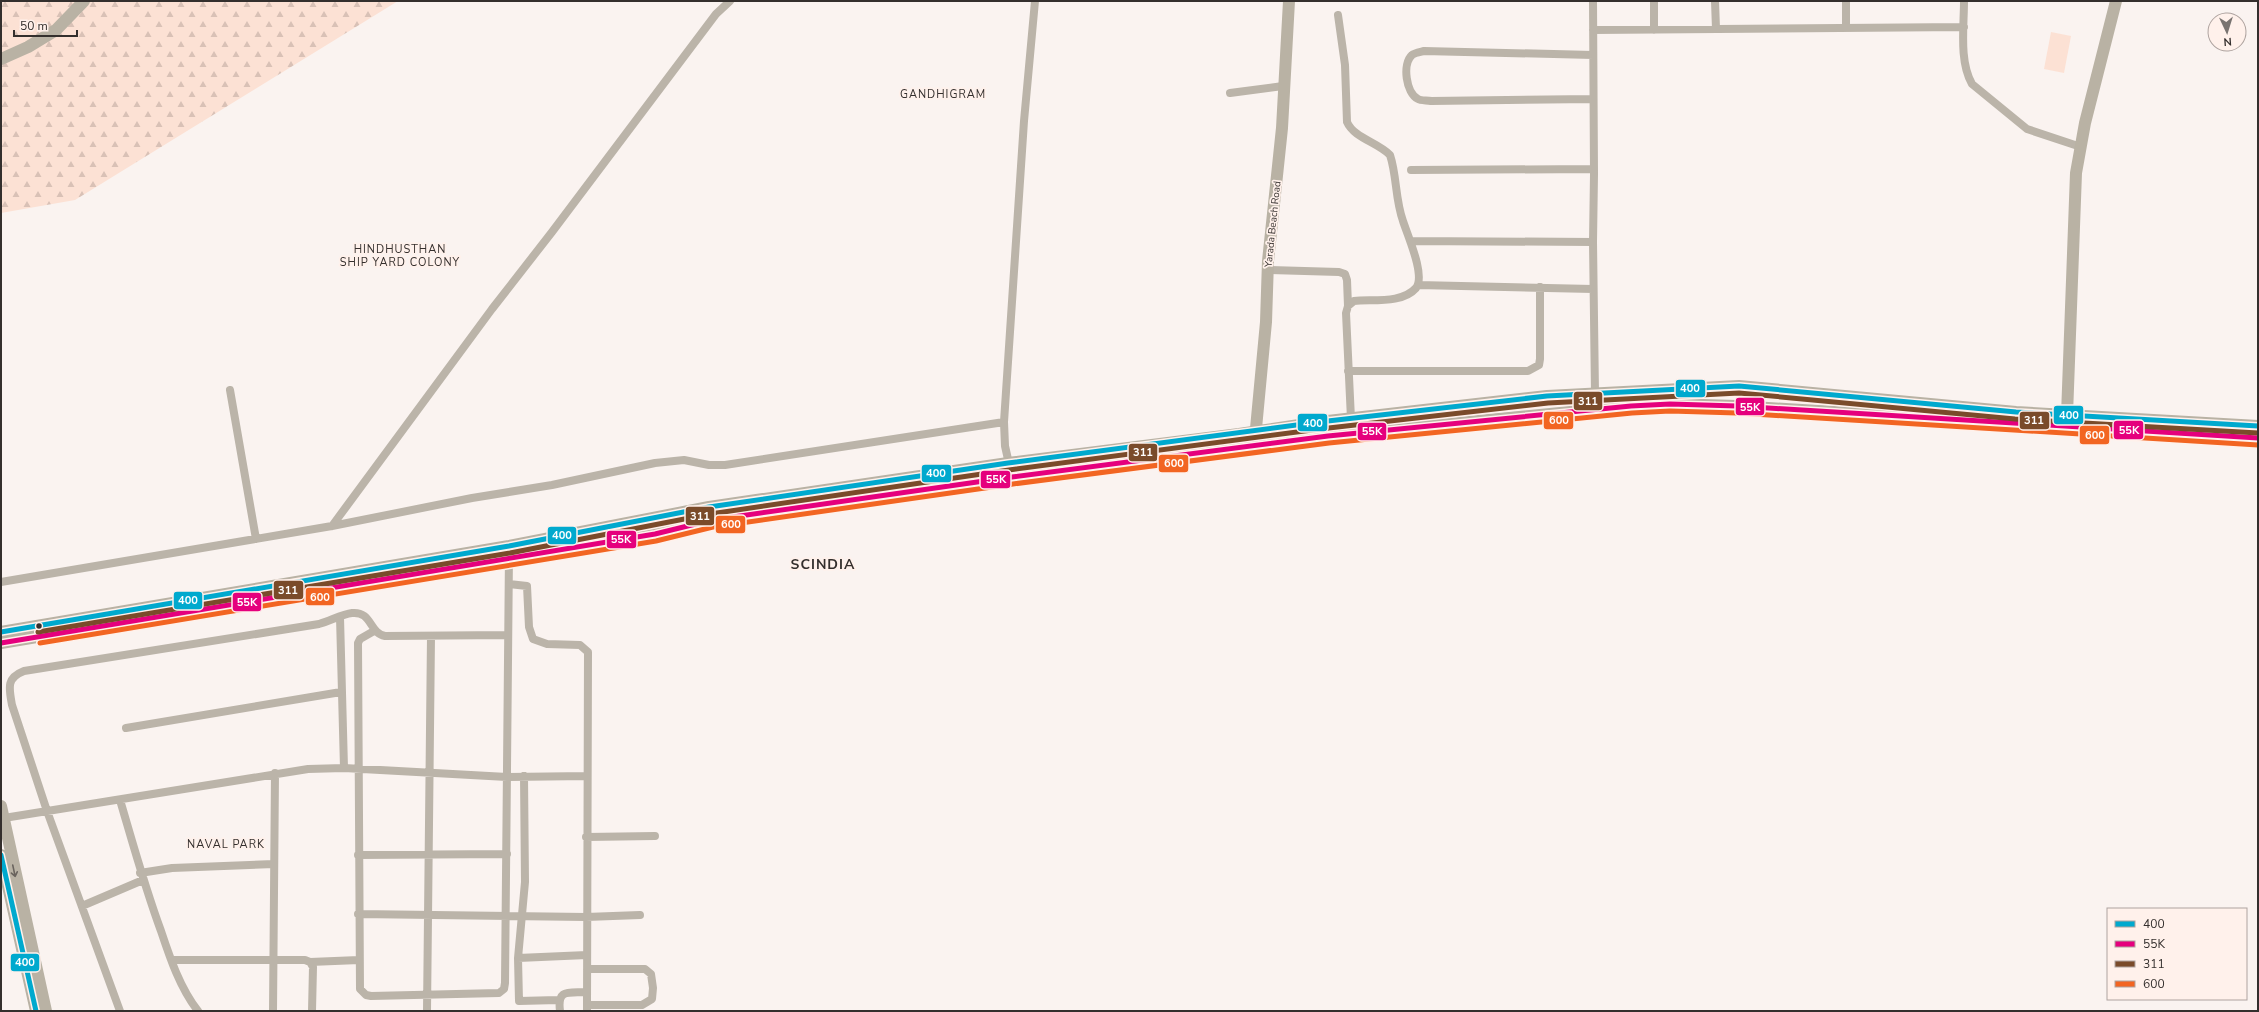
<svg xmlns="http://www.w3.org/2000/svg" width="2259" height="1012" font-family="'Nunito Sans',sans-serif">
  <defs>
    <pattern id="forest-firs" width="22" height="20" patternUnits="userSpaceOnUse"><rect width="22" height="20" fill="#fce1d4"/><path d="M5 1l3.5 6h-7zM16 11l3.5 6h-7z" fill="#d9c1b6"/></pattern>
  </defs>
  <rect width="100%" height="100%" fill="#faf3f0"/>
  <path fill="url(#forest-firs)" d="M1,1H398L75,200L1,213Z"/>
  <path fill="#fce1d4" d="M2051,32L2071,36L2064,73L2044,69Z"/>
  <g fill="none" stroke-linecap="round" stroke-linejoin="round">
    <path stroke="#bbb4a9" stroke-width="8" d="M1654,1V30
      M1715,1L1716,29
      M1964,1C1964,27 1959,61 1972,84L2027,129L2081,147
      M1338,15L1345,65L1347,122C1354,138 1377,142 1390,155C1397,176 1395,199 1403,221C1407,234 1426,276 1416,288C1402,304 1372,299 1354,301L1348,306L1346,313L1351,419
      M1846,27V1
      M1593,30L1964,27
      M1593,55L1424,51C1420,52 1414,53 1412,55C1402,64 1406,93 1418,99C1421,101 1427,100 1431,101L1593,99
      M1230,93L1283,86
      M1411,170L1594,169
      M1411,241L1593,242L1594,174L1593,1
      M1593,242L1595,393
      M1267,270L1339,272L1345,274L1347,280L1348,306
      M1418,285L1593,289
      M1348,371H1528L1539,365L1540,359V287
      M230,390L256,539
      M1012,477L1005,446L1004,422L1024,121L1035,1
      M332,526L492,309L552,232L716,14L730,1
      M1,582L332,526L472,498L552,485L655,463L684,460L709,465H725L1004,422
      M509,584L527,586L529,627L533,639L547,644L580,645L588,652L587,1011
      M340,617L344,768
      M374,631L360,639L358,643L360,989L366,995L371,996L499,993L504,989L505,983L509,553
      M126,728L341,692
      M524,776L525,882L518,958L519,1001L558,1000
      M120,800C133,844 145,888 161,931C170,958 180,988 198,1011
      M4,818L308,769L344,768L507,777L587,776
      M586,837L655,836
      M358,855L507,854
      M140,873L172,868L274,864
      M82,906L143,880
      M358,914L586,917L640,915
      M518,958L587,955
      M172,960H305L310,962L313,967L312,1011
      M310,962L359,960
      M587,1005H642L652,999L653,988L651,974L645,969H587
      M120,1011L47,811L12,705C9,688 6,678 24,671L319,624C330,621 342,614 352,613C372,611 369,633 385,636L508,635
      M273,1011L275,773
      M427,1011L431,636
      M560,1011C557,988 569,993 587,992"/>
    <path stroke="#b9b2a4" stroke-width="12" d="M1,59L28,47L56,30L84,1
      M2067,415L2076,173L2085,123L2116,1
      M1255,439L1266,322L1268,261L1282,128L1289,1
      M1,632L509,546L709,507L1008,463L1239,434L1319,422L1547,396L1739,386L2016,412L2258,426
      M1,643L655,534L712,520L1012,477L1328,436L1631,406L1670,404L1737,406L2258,438
      M1,806L46,1011
      M1,855L36,1011"/>
    <defs>
      <path id="bus-1" d="M1,632L509,546L709,507L1008,463L1319,422L1547,396L1739,386L2016,412L2258,426
        M1,855L36,1011"/>
      <path id="bus-2" d="M1,643L655,534L712,520L1012,477L1328,436L1631,406L1670,404L1737,406L2258,438"/>
      <path id="bus-3" d="M38,632L510,553L710,514L1009,470L1320,429L1548,403L1739,393L2015,419L2258,433"/>
      <path id="bus-4" d="M40,643L656,541L713,527L1013,484L1329,443L1632,413L1670,411L1737,413L2258,445"/>
    </defs>
    <use href="#bus-1" stroke="#fff1eb" stroke-width="8"/>
    <use href="#bus-2" stroke="#fff1eb" stroke-width="8"/>
    <use href="#bus-3" stroke="#fff1eb" stroke-width="8"/>
    <use href="#bus-4" stroke="#fff1eb" stroke-width="8"/>
    <use href="#bus-1" stroke="#00a9ce" stroke-width="5"/>
    <use href="#bus-2" stroke="#e5007d" stroke-width="5"/>
    <use href="#bus-3" stroke="#7a4b2a" stroke-width="5"/>
    <use href="#bus-4" stroke="#f26522" stroke-width="5"/>
  </g>
  <defs><path id="oneway-shaft" d="M-6 0H5M1.5-3L5.5 0L1.5 3" fill="none" stroke-width="1.6" stroke-linecap="round" stroke-linejoin="round"/></defs>
  <use stroke="#69635d" href="#oneway-shaft" transform="translate(14 871) rotate(78)"/>
  <circle fill="#342f2d" stroke="#fff1eb" stroke-width="1.5" cx="39" cy="626" r="3.5"/>
  <g text-anchor="middle" stroke-width="3.5" stroke-linejoin="round" paint-order="stroke">
    <g font-size="10" fill="#342f2d" stroke="#fff1eb">
      <text transform="translate(1272 224) rotate(-84)" y="4">Yarada Beach Road</text>
    </g>
    <g font-size="11" letter-spacing="1" fill="#342f2d" stroke="#fff1eb">
      <text x="943" y="98">GANDHIGRAM</text>
      <text x="400" y="253">HINDHUSTHAN<tspan x="400" dy="13">SHIP YARD COLONY</tspan></text>
      <text x="226" y="848">NAVAL PARK</text>
    </g>
    <g font-size="14" font-weight="bold" letter-spacing="1" fill="#342f2d" stroke="#fff1eb">
      <text x="823" y="569">SCINDIA</text>
    </g>
  </g>
  <g stroke="#fff1eb" stroke-width="1.5">
    <rect x="1675" y="379" width="31" height="19" rx="4" fill="#00a9ce"/>
    <rect x="1573" y="391" width="30" height="20" rx="4" fill="#7a4b2a"/>
    <rect x="1735" y="397" width="30" height="19" rx="4" fill="#e5007d"/>
    <rect x="2053" y="405" width="31" height="20" rx="4" fill="#00a9ce"/>
    <rect x="2019" y="411" width="31" height="19" rx="4" fill="#7a4b2a"/>
    <rect x="1543" y="411" width="31" height="19" rx="4" fill="#f26522"/>
    <rect x="1297" y="413" width="31" height="19" rx="4" fill="#00a9ce"/>
    <rect x="2113" y="420" width="31" height="20" rx="4" fill="#e5007d"/>
    <rect x="1357" y="422" width="30" height="19" rx="4" fill="#e5007d"/>
    <rect x="2079" y="425" width="31" height="20" rx="4" fill="#f26522"/>
    <rect x="1128" y="443" width="30" height="19" rx="4" fill="#7a4b2a"/>
    <rect x="1158" y="454" width="31" height="19" rx="4" fill="#f26522"/>
    <rect x="921" y="464" width="31" height="19" rx="4" fill="#00a9ce"/>
    <rect x="980" y="470" width="31" height="19" rx="4" fill="#e5007d"/>
    <rect x="685" y="506" width="30" height="20" rx="4" fill="#7a4b2a"/>
    <rect x="715" y="515" width="31" height="19" rx="4" fill="#f26522"/>
    <rect x="547" y="526" width="30" height="19" rx="4" fill="#00a9ce"/>
    <rect x="606" y="530" width="31" height="19" rx="4" fill="#e5007d"/>
    <rect x="273" y="580" width="31" height="20" rx="4" fill="#7a4b2a"/>
    <rect x="305" y="587" width="30" height="19" rx="4" fill="#f26522"/>
    <rect x="173" y="591" width="30" height="19" rx="4" fill="#00a9ce"/>
    <rect x="232" y="592" width="30" height="20" rx="4" fill="#e5007d"/>
    <rect x="10" y="953" width="30" height="19" rx="4" fill="#00a9ce"/>
  </g>
  <g font-size="11" text-anchor="middle" font-weight="bold" fill="#fff">
    <text x="1690" y="392">400</text>
    <text x="1588" y="405">311</text>
    <text x="1750" y="411">55K</text>
    <text x="2069" y="419">400</text>
    <text x="2034" y="424">311</text>
    <text x="1559" y="424">600</text>
    <text x="1313" y="427">400</text>
    <text x="2129" y="434">55K</text>
    <text x="1372" y="435">55K</text>
    <text x="2095" y="439">600</text>
    <text x="1143" y="456">311</text>
    <text x="1174" y="467">600</text>
    <text x="936" y="477">400</text>
    <text x="996" y="483">55K</text>
    <text x="700" y="520">311</text>
    <text x="731" y="528">600</text>
    <text x="562" y="539">400</text>
    <text x="621" y="543">55K</text>
    <text x="288" y="594">311</text>
    <text x="320" y="601">600</text>
    <text x="188" y="604">400</text>
    <text x="247" y="606">55K</text>
    <text x="25" y="966">400</text>
  </g>
  <rect width="2259" height="1012" fill="none" stroke="#342f2d" stroke-width="4"/>
  <rect x="2107" y="908" width="140" height="92" fill="#fff1eb" stroke="#aea39f"/>
  <rect x="2115" y="921" width="20" height="6" fill="#00a9ce" stroke="#aea39f"/>
  <text x="2143" y="928" font-size="12" fill="#342f2d">400</text>
  <rect x="2115" y="941" width="20" height="6" fill="#e5007d" stroke="#aea39f"/>
  <text x="2143" y="948" font-size="12" fill="#342f2d">55K</text>
  <rect x="2115" y="961" width="20" height="6" fill="#7a4b2a" stroke="#aea39f"/>
  <text x="2143" y="968" font-size="12" fill="#342f2d">311</text>
  <rect x="2115" y="981" width="20" height="6" fill="#f26522" stroke="#aea39f"/>
  <text x="2143" y="988" font-size="12" fill="#342f2d">600</text>
  <g transform="translate(2227 32) rotate(176)"><circle r="19" fill="#fff1eb" stroke="#aea39f"/>
  <path d="M0-3L7 15L0 10L-7 15Z" fill="#797471"/>
  <text y="-6" font-size="11" font-weight="bold" text-anchor="middle" fill="#342f2d">N</text>
  </g>
  <path d="M14 30v6h63v-6" fill="none" stroke="#342f2d" stroke-width="2"/>
  <text x="20" y="30" font-size="12" fill="#342f2d" stroke="#fff1eb" stroke-width="3" paint-order="stroke">50 m</text>
</svg>
